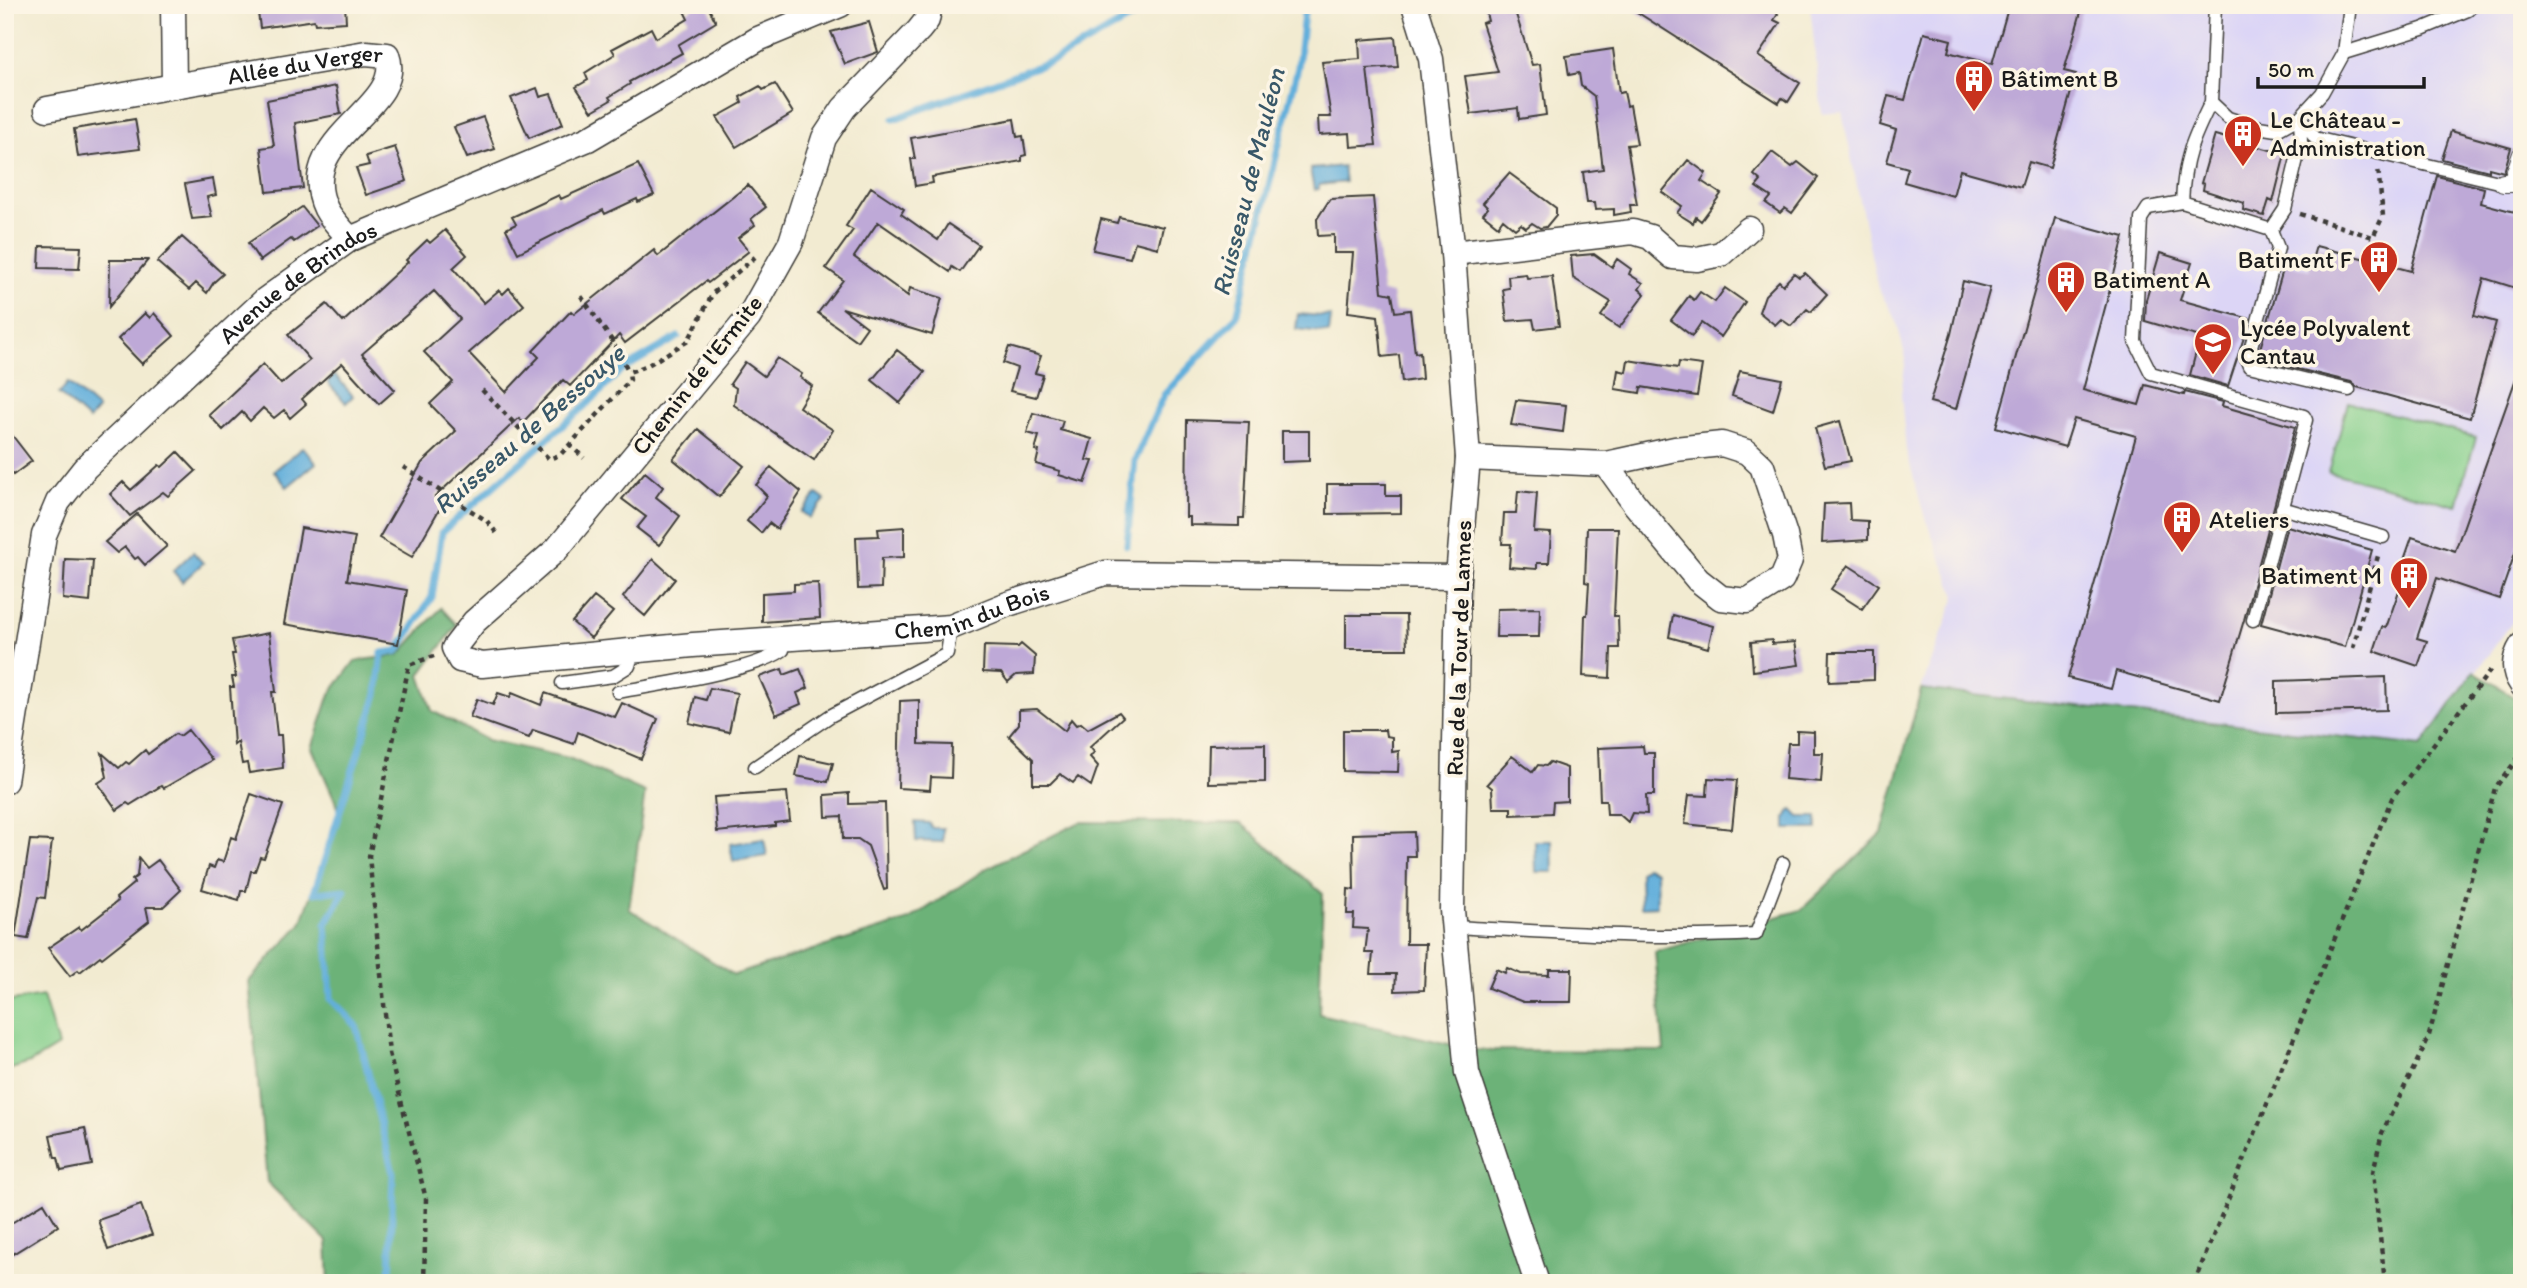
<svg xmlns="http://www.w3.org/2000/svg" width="2527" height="1288" font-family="Itim,sans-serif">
  <rect width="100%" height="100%" fill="#fcf5e5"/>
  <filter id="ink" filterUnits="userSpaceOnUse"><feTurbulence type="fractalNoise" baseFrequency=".0143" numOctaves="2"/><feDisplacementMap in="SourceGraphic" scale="14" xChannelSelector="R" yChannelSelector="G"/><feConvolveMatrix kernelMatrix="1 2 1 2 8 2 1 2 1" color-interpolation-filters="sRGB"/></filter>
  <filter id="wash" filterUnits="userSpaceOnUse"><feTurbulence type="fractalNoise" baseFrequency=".00686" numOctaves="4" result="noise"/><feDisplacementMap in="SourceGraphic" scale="28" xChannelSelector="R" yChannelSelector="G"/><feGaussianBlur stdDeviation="1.57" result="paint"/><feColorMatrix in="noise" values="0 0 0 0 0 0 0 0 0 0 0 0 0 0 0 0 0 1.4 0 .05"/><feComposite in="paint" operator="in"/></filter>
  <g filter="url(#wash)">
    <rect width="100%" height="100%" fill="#f2ebd1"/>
    <path fill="#dcd5f6" d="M1810,5H2522V609L2422,746L1921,689L1956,596L1925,518L1906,450L1901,394L1906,359L1896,319L1878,289L1842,112L1822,114Z"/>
    <path fill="#85cf8c" stroke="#507654" stroke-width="2" d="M2348,402L2476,437L2457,506L2329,472Z
      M43,996L58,1046L30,1063L5,1071V1002Z"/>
    <path fill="#6cb278" stroke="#44674a" stroke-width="2" d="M441,608L457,625L420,675L432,711L487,740L569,758L645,792L629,909L734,975L909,920L987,868L1080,822L1241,823L1323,894L1319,1014L1475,1050L1664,1051L1655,952L1801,910L1882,833L1921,689L2422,746L2474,671L2522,702V1283H329L327,1241L267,1182L249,981L301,924L341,814L312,748L330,694L355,661L399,655Z"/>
    <path fill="#62afdb" stroke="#3f667c" stroke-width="2" d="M1343,166L1345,182L1319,185V189L1314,190L1310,169Z
      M1298,314L1331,317L1329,333L1296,329Z
      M335,375L353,396L346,403L327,382Z
      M68,383L98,409L89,420L59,394Z
      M303,447L316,463L287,487L274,471Z
      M817,494L825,500L810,518L802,512Z
      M193,552L203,563L182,582L173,571Z
      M1792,810L1799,817H1817V829H1786V818L1789,812Z
      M915,822L929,823L932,828H943V842L916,841Z
      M764,839L767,856L733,861L730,844Z
      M1535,841H1552L1553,872H1536Z
      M1646,867L1656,871L1657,906L1641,907L1640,872Z"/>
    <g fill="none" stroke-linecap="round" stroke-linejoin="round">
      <path stroke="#62afdb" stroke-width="7" d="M894,119L1055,60L1154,5
        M1127,545L1135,460L1164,395L1237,316L1298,67L1305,5
        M390,1283L393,1173L356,1025L331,999L326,924L345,890L314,893L377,694L382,653L398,651L432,597L442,532L596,396L620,371L678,337"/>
    </g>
    <g id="blocks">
      <path fill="#bea9d7" d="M257,5H345L346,22L315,24L314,20L260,28Z
        M697,5H707L716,22L678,45L682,53L629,82L630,84L609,97L611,100L592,111L576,87L588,80L585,73L615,54L612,49L651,28L656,38L688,19L685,13Z
        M1484,5H1513L1532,65L1540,64L1546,115L1519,119L1518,108L1471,114L1465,76L1498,72L1482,23L1488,21Z
        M1626,5H1764L1778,14L1774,20L1780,23L1758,56L1800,83L1788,102L1782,98L1779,103Z
        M2009,5H2083L2064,71L2076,74L2050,168L2029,162L2021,187L1960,170L1953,196L1904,182L1908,168L1887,162L1896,130L1880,125L1888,96L1905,100L1924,33L1951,40L1948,52L1992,64Z
        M869,22L878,52L845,64L831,32Z
        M1395,37L1398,67L1367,69L1376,145L1351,147L1350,133L1319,135L1318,117H1331L1322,62L1360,59L1359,40Z
        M1613,49L1619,93L1624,92L1627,106L1630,105L1637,144L1627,145L1637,205H1630L1631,212L1614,215V209L1595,210L1594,203H1587L1583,172L1603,169L1594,96L1581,86L1579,73L1569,75L1566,56Z
        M775,84L793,113L736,147L717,117L742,103L740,97L760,86L763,90Z
        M336,86L341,114L295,123L303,188L267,192L261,148L274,146L267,100Z
        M537,88L540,97L551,94L563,124L529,138L511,98Z
        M483,117L495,149L467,158L454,127Z
        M135,119L140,149L78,157L74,129Z
        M1014,119L1017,137L1023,136L1026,155L1022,156V161L932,177L933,183L915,186L911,159H915L911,138Z
        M2451,131L2511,148L2504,172L2489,168V171L2442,159Z
        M2215,135L2285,154L2273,202L2269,200L2264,216L2243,210L2244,203L2203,190L2204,184L2201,183Z
        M395,147L407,181L366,195L356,168L369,165L366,156Z
        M1772,152L1792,167L1798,162L1818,178L1792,213L1785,208L1780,213L1766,203L1771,197L1756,187L1761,181L1754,175Z
        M1688,160L1706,173L1701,181L1721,194L1701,221L1696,217L1693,223L1677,213L1682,206L1662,192Z
        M638,164L654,195L638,202L637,199L605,214L603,210L518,253L506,229L516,224L512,217L559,195L561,199Z
        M1509,173L1556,208V215L1546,227L1540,228L1532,223L1526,228L1521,224L1515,229L1503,219L1498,226L1483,214L1488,208L1483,203Z
        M2437,176L2484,188L2481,203L2522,214V290L2484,278L2474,316L2496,322L2470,418L2357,387L2351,382L2257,359L2285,263L2309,270L2316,246L2411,271Z
        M213,179L216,195L207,197L212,217L192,219L185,184Z
        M748,185L766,207L751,219L755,225L738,238L749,251L708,283L706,281L625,343L619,335L570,386L563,380L523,422L519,418L435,497L444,501L412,557L379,538L422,463L456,431L430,404L453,382L424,352L460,319L434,291L362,354L395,390L379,404L342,363L302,399L306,404L290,418L284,410L274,418L263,408L250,421L242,412L223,430L209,415L263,364L281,384L310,360L288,335L327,304L343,322L408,262L406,260L427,240L430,243L445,230L467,255L453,268L484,303L499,290L503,294L509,288L524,305L469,353L506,392L539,357L533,351L571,311L574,314L654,250L658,256Z
        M871,187L904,209L901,214L938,240L948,224L979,245L960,272L952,267L950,272L878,222L854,257L908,296L910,288L942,298L932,335L842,308L867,327L857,341L818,313L843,280L826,268L853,230L846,226Z
        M1373,197L1382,292L1392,294L1395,312L1410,310L1415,353L1420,352L1422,379L1402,382L1399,355L1382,357L1378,316L1348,312L1353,253H1334V235L1318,236L1317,219L1330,199Z
        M302,207L317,226L294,242L291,239L260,261L248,243Z
        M1119,217L1163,227L1158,248L1135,242L1130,258L1093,250L1101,219L1117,223Z
        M2055,218L2124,237L2083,390L2139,405L2145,385L2184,395L2185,392L2223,402L2222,406L2295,427L2244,620L2220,700L2116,671L2111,689L2068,678L2136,436L2074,419L2065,447L1996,427Z
        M182,237L223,274L214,282L207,293L196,283L189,290L157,262Z
        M40,246L81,247L79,269L39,268Z
        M2160,253L2192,263L2180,300L2250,319L2228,386L2190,375L2200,337L2145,321L2146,300Z
        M1594,254L1612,267L1617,259L1631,269L1629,274L1643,283L1639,289L1645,294L1619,328L1601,316L1611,302L1573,278L1571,256Z
        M110,260H148L109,307Z
        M1794,273L1799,277L1805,273L1827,294L1811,312L1807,309L1791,326L1781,319L1775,325L1759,312L1765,295L1779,281L1783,285Z
        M1526,274L1527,278L1552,276L1559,326L1535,329L1533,319L1507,321L1503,289L1509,288L1508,276Z
        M1963,281L1990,288L1956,409L1930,402L1951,334Z
        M1725,288L1745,302L1721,337L1701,323L1692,336L1671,320L1689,296L1694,300L1700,292L1715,302Z
        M145,313L150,318L154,313L174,336L142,364L118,339Z
        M1009,347L1041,356L1035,373L1043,375L1036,397L1010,391L1017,368L1003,363Z
        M897,350L925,372L900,403L872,380Z
        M777,358L802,374L800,377L812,386L799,407L833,430L814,460L734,405L736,388L730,384L745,362L764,376Z
        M1628,360L1678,368L1679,362L1702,365L1697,396L1641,387L1640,393L1615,389L1618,370L1626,372Z
        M2519,370H2522V533L2499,599L2437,578L2417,638L2427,641L2418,666L2374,651L2382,627L2386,628L2409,562L2404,560L2412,537L2455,551Z
        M1740,371L1782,379L1773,411L1732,396Z
        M1516,400L1566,405L1563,432L1511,425Z
        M1033,413L1063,421L1060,430L1092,439L1086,460L1093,461L1085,483L1059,475L1060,471L1036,464L1039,451L1035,450L1039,436L1027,433Z
        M1187,420L1249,422L1244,518H1239V526L1190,525V517H1186Z
        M1840,421L1851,461L1825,466L1815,428Z
        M5,426L32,461L13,475L5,464Z
        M698,429L744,466L719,497L673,459Z
        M1282,431H1309V461L1282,462Z
        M178,452L196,471L168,496L163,492L130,516L110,494L123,482L131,490L159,465L162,467Z
        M771,467L801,492L777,529L769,523L761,533L747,521L767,496L756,485Z
        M645,472L663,487L656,497L680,516L659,545L637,528L646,517L622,499Z
        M1327,484H1386V496H1401V513L1327,514Z
        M1518,491L1537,493L1534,532L1551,533L1549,563H1537V569L1509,567L1511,544H1502L1504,513H1516Z
        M1849,503L1850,520L1868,521V540L1822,543L1824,504Z
        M137,514L167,546L145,565L138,557L135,559L125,547L117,553L105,542Z
        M2287,526L2372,550L2345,647L2261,624Z
        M904,527V557L882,558L881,588L858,589L856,537L879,536L878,529Z
        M301,528L355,537L347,580L407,590L398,644L284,624Z
        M1587,528H1618L1614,616H1618L1619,648H1611L1610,678L1583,676L1585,615H1587L1589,583L1585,582Z
        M65,559L93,560L90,602L63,599Z
        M653,559L675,579L645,616L623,597Z
        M1848,565L1879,585L1862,609L1831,589Z
        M818,583L820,618L762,622V593L794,591V584Z
        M594,597L613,612L591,638L572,622Z
        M1540,608L1539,637H1496L1497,609Z
        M1346,615H1406L1407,649H1346Z
        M1673,615L1713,626L1708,648L1669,637Z
        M269,633L276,692H272L277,735H281L283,768L249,773L247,763L242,764L238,742L234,745L230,687H234L232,677H236L232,654H235L232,640Z
        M1772,640V644L1795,642L1799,665L1753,671L1751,642Z
        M1021,644L1035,656L1034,674L1016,675L1008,682L1001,673L983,672L984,646L1018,647Z
        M1830,652H1874V680L1829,682Z
        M782,669L784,675L800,669L808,688L797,693L801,704L776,715L759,677Z
        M2386,677L2387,710L2276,713V681Z
        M710,688L737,693L729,732L689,723L695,697L706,700Z
        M498,693L510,697L512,693L541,705L545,693L615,717L622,703L658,719L641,759L578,732L574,744L533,730L529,738L470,717L477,699L493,705Z
        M919,700V744L952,745L951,778L931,777L930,790L898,788L900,701Z
        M1037,709L1065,731L1071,719L1076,725L1081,723L1088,729L1119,712L1123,717L1090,747L1094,752L1090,757L1098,766L1091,786L1078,777L1073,783L1060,774L1050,784H1033V759L1009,736L1019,724V710Z
        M188,730L212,760L164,788L161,786L130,805L127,803L117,810L98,783L107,777L102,753L119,768L126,762L129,764L145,750L148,754L175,734L180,736Z
        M1343,730H1385L1386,736L1392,737V752L1399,751L1398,772L1343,771Z
        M1797,731L1814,732V753H1823L1821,782L1785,779L1788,743H1797Z
        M1265,744V782L1208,783L1209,745Z
        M1643,746L1644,753H1654V795H1646L1647,814L1632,813L1628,822L1619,814H1607L1606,800H1600L1598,748Z
        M800,756L833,763L828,782L796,776Z
        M1512,756L1533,772L1538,765L1546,766L1550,762L1567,768V801L1553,802L1552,813L1511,815V808H1493L1492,788L1487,784Z
        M1708,778L1737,780L1732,829L1685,824L1689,795L1707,796Z
        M787,792L790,821L775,823V826L717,832L714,797Z
        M849,793V804L885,803L887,889L884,890L868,846L858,839H843L842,816L826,817L825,795Z
        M251,794L283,805L264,858L260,857L255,871H251L246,891H241L239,900L202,889L209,866L214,868L217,860L223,862L231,837L236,839Z
        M1414,832L1415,856H1407L1406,944H1426L1424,990L1395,991L1396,974H1371L1373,953H1365L1368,929L1353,928L1354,914H1347L1348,889L1354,890L1353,834Z
        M30,840L52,841L45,898L38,897L28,939L15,937Z
        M139,858L147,868L158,860L181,890L163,907H146L149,921L102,958L100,956L80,972L78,970L70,976L48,948L79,927L81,930L118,901L116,898L134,883L132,880L137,876Z
        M1507,968L1521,974L1549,975V969H1572L1571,1002H1523L1488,988L1496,969L1505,973Z
        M85,1128L92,1165L61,1171L58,1158H55L50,1135Z
        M44,1203L58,1226L11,1255L5,1245V1227Z
        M141,1205L152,1235L108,1250L98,1220Z"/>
    </g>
  </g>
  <g filter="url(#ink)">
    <use href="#blocks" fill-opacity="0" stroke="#3c3b37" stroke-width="2"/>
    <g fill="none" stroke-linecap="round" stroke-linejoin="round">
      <defs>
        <path id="service" d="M2215,5L2211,102L2228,118L2253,126L2277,130L2300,117L2322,93L2344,53L2350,5
          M2344,53L2422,29L2468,10L2472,5
          M2211,102C2192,140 2184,159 2182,202L2271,230L2285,209L2301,142L2300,117
          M2300,117L2315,138L2503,183
          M2182,202L2148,208L2141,219L2135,341L2151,373L2304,416L2306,420L2253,620
          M2271,230L2278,248L2247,361L2249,366L2349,390
          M2282,508L2383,537
          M562,683L613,676L629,666L633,651
          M618,692C659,684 752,672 783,650L784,639
          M755,767L830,716L947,654L951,627
          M1453,927C1554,932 1655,940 1756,934L1783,863"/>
        <path id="pedestrian" d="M2503,183H2512L2522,154"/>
        <g id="minor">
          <path id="s1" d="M173,5L174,86L366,53L387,55C407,109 292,137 326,209C331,219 342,230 350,239"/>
          <path id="s2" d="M930,5L927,20L919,30L844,108L824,138L791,242L749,317L557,549L474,622L454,648L460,660L482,665L693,645L951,627L1008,604L1105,573L1458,577"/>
          <path d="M1414,5L1431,59L1453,253L1468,458L1458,577L1452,910L1467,1073L1537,1283"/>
          <path d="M47,109L174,86"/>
          <path d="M1453,253L1633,232L1650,237L1673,257L1697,259L1721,254L1749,229"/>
          <path d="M1468,458L1606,464L1675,449L1722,444L1747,452L1762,466L1785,535L1790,560L1782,579L1747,601L1721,598L1698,580L1634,503L1606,464"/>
          <path d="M2522,645C2513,659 2512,671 2522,685"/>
          <path id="s3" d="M5,781L44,535L58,502L85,468L265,300L350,239L588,139L758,39L840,5"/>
        </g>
      </defs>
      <use href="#service" stroke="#3c3b37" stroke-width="15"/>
      <use href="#pedestrian" stroke="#3c3b37" stroke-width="20"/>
      <use href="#minor" stroke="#3c3b37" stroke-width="27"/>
      <path stroke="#3c3b37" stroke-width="4.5" stroke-dasharray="5 5" stroke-linecap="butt" d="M2300,214L2373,237L2383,216L2378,168
        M581,296L613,342L629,372
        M482,390L549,459L560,455L630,380L629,372L648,365L688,341L713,293L755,257
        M569,444L584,458
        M403,467L487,521L498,535
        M2353,648L2379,552
        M424,1283L426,1199L389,1053L369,856L409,665L434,656
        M2194,1283L2392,798L2493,667
        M2385,1283L2373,1172L2382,1133L2428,1039L2495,788L2522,753"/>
      <use href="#service" stroke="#fff" stroke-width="12"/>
      <use href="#pedestrian" stroke="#fff" stroke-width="18"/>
      <use href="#minor" stroke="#fff" stroke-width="24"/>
    </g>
  </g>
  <defs>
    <symbol id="building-pin" viewBox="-11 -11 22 30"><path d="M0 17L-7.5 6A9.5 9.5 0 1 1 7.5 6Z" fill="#c8321e" stroke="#fcf5e5"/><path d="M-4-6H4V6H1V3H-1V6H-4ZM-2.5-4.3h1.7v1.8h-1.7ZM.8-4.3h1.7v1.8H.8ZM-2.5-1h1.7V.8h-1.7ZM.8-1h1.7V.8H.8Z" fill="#fff"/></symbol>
    <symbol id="school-pin" viewBox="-11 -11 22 30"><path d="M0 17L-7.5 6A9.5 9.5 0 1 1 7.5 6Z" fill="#c8321e" stroke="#fcf5e5"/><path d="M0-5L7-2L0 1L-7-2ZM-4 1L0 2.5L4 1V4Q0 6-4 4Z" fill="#fff"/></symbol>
  </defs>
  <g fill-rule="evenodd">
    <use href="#building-pin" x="1952" y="57" width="44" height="60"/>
    <use href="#building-pin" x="2221" y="112" width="44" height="60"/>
    <use href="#building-pin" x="2357" y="238" width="44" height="60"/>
    <use href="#building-pin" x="2044" y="258" width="44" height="60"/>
    <use href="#school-pin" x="2191" y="320" width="44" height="60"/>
    <use href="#building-pin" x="2160" y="498" width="44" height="60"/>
    <use href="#building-pin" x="2387" y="554" width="44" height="60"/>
  </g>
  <g text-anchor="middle" stroke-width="7" stroke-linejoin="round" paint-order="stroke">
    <g font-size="24" fill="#1c1c1c" stroke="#fcf5e5">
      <text dy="8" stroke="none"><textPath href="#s1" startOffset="214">Allée du Verger</textPath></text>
      <text dy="8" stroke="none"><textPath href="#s3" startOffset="612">Avenue de Brindos</textPath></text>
      <text transform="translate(697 375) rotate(-52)" y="8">Chemin de l'Ermite</text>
      <text dy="8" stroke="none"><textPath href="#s2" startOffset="1342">Chemin du Bois</textPath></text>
      <text transform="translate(1459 648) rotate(-88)" y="8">Rue de la Tour de Lannes</text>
    </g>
    <g font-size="24" fill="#1c1c1c" stroke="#fcf5e5" text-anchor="start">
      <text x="2001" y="87">Bâtiment B</text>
      <text x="2270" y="128">Le Château -<tspan x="2270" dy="28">Administration</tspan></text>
      <text x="2352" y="268" text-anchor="end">Batiment F</text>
      <text x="2093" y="288">Batiment A</text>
      <text x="2240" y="336">Lycée Polyvalent<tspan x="2240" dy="28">Cantau</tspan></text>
      <text x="2209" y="528">Ateliers</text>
      <text x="2382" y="584" text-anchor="end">Batiment M</text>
    </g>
    <g font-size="26" font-style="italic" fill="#385768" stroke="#fcf5e5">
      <text transform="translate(1248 182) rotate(-76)" y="9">Ruisseau de Mauléon</text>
      <text transform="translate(529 429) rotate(-41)" y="9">Ruisseau de Bessouye</text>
    </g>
  </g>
  <rect width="2527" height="1288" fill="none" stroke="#fcf5e5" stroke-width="28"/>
  <path d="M2258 77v10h166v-10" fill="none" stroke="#1c1c1c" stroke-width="3.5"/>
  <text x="2268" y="77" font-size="21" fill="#1c1c1c" stroke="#fcf5e5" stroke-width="5" paint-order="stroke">50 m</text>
</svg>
